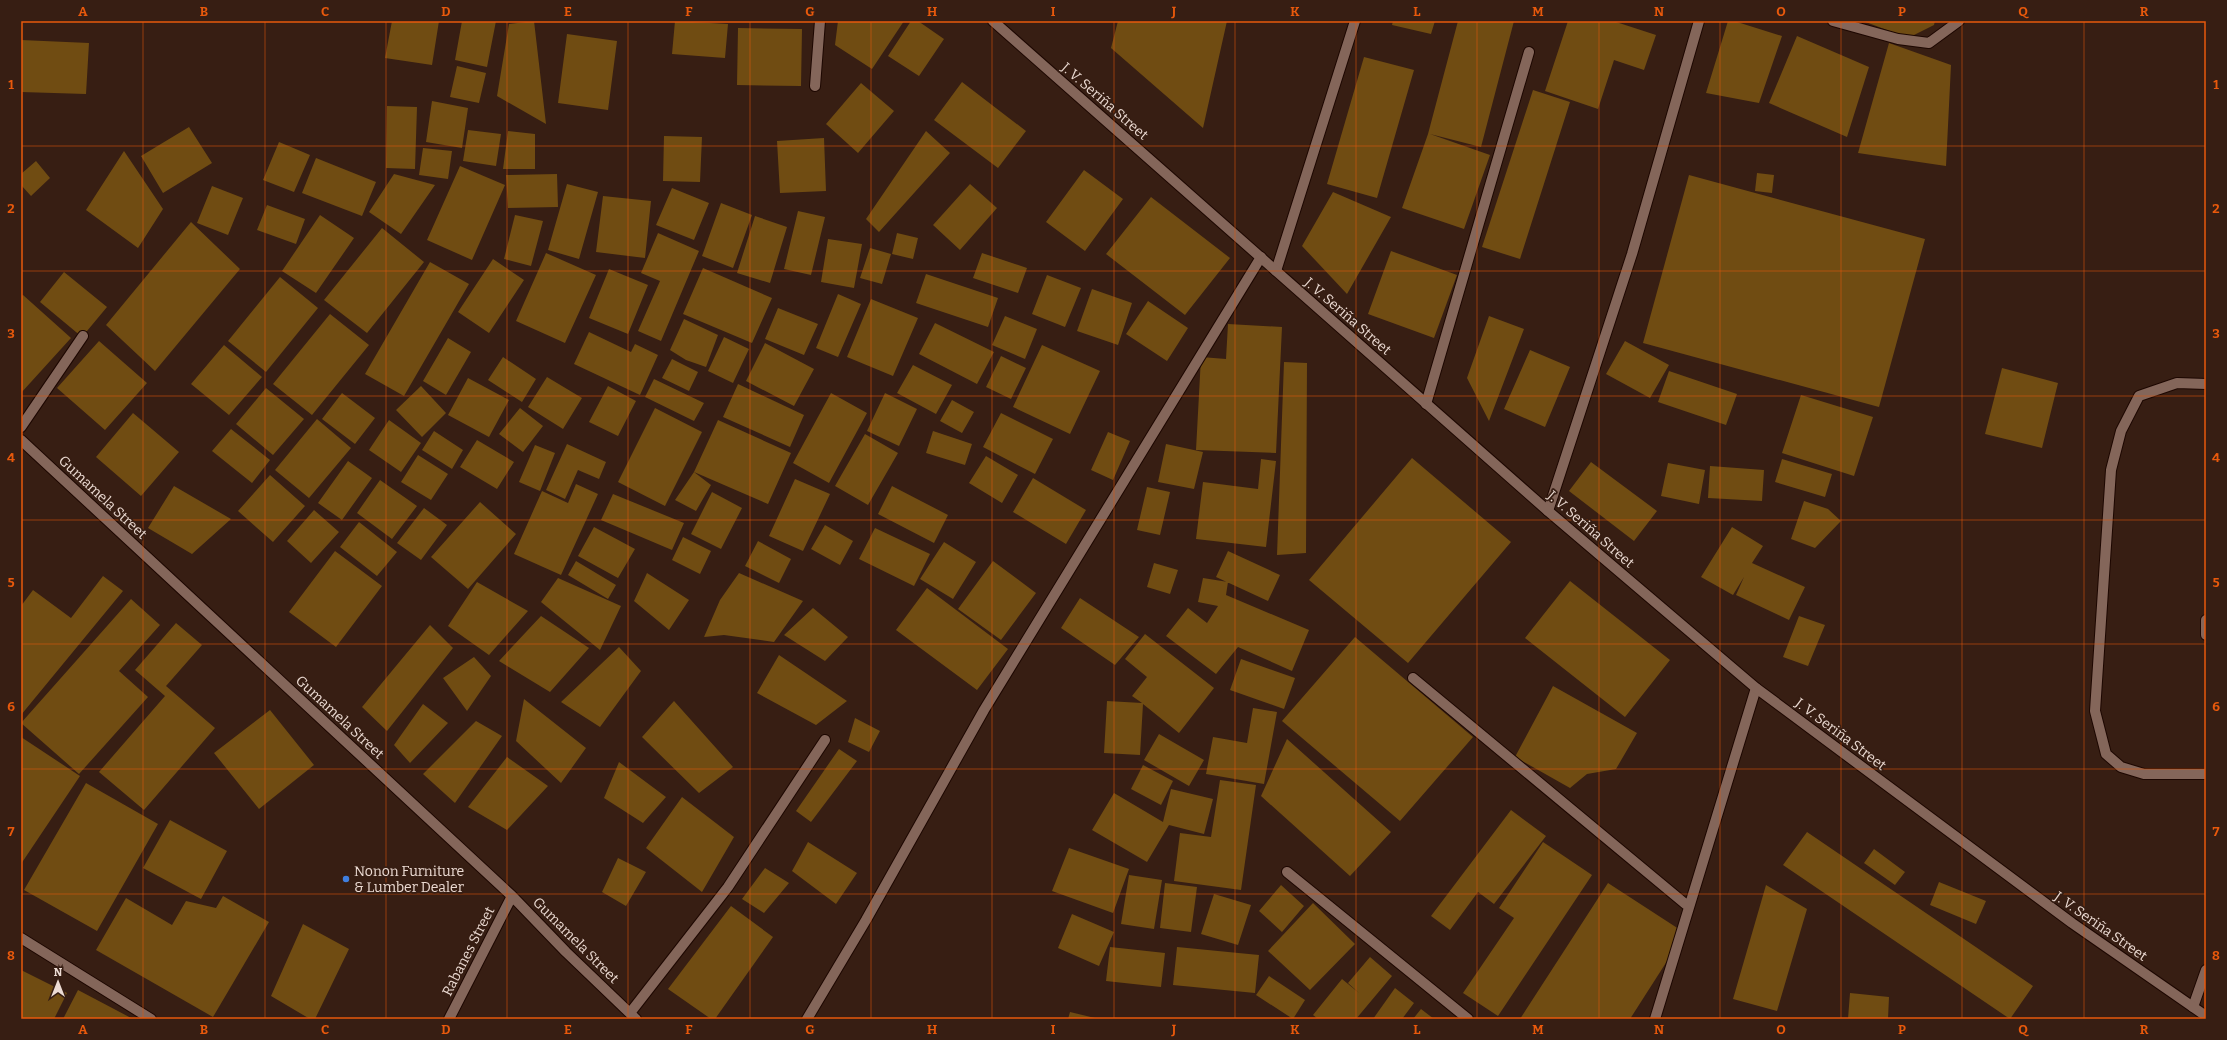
<svg xmlns="http://www.w3.org/2000/svg" width="2227" height="1040" font-family="Bitter,serif">
  <rect width="100%" height="100%" fill="#371e13"/>
  <path fill="#704c12" d="M392,21H439L432,65L385,58Z
    M462,21H496L487,67L455,60Z
    M534,21L546,124L497,96L509,24Z
    M675,21L728,24L725,58L672,54Z
    M838,21H904L872,69L835,45Z
    M911,21H918L944,39L919,76L888,56Z
    M1118,21H1227L1203,128L1111,48Z
    M1393,21H1435L1431,34L1392,25Z
    M1458,21H1514L1481,147L1430,134L1490,155L1464,229L1402,208L1428,134Z
    M1568,21H1613L1656,35L1644,70L1614,60L1598,109L1545,91Z
    M1728,21H1734L1782,36L1759,103L1706,93Z
    M1863,21H1935L1934,25L1908,38Z
    M738,28L802,29L801,86L737,85Z
    M567,34L617,41L608,110L558,103Z
    M1797,36L1869,67L1847,137L1769,103Z
    M21,40L89,43L86,94L21,92Z
    M1889,43L1951,65L1946,166L1858,153Z
    M1364,57L1414,70L1377,198L1327,184Z
    M457,66L486,73L479,103L450,97Z
    M962,82L1026,131L998,168L934,120Z
    M861,83L894,111L858,153L826,124Z
    M1533,90L1570,102L1520,259L1482,247Z
    M432,101L468,108L462,148L426,142Z
    M387,106L417,107L415,169L386,168Z
    M189,127L212,163L163,193L141,156Z
    M468,130L501,134L496,166L463,161Z
    M508,131L535,134V169H503Z
    M926,131L950,153L879,232L866,219Z
    M664,136L702,137L700,182L663,181Z
    M824,138L826,191L780,193L777,141Z
    M279,142L310,155L294,192L263,180Z
    M423,148L452,151L448,179L419,175Z
    M124,151L163,209L138,248L86,210Z
    M316,158L376,182L362,216L302,193Z
    M36,161L50,178L31,196L21,185V174Z
    M460,166L505,185L472,260L427,240Z
    M1084,170L1123,199L1085,251L1046,222Z
    M1757,173L1774,175L1772,193L1755,191Z
    M394,174L435,185L401,234L369,212Z
    M557,174L558,207L508,208L506,175Z
    M1689,175L1925,239L1879,407L1643,343Z
    M567,184L598,192L579,259L548,250Z
    M970,184L997,208L960,250L933,225Z
    M212,186L243,198L228,235L197,223Z
    M672,188L709,203L694,240L656,225Z
    M1333,192L1391,217L1347,294L1302,246Z
    M603,196L651,201L645,258L596,252Z
    M1151,197L1230,258L1185,315L1106,254Z
    M721,203L752,215L733,268L702,256Z
    M267,205L305,219L296,244L257,230Z
    M798,211L825,217L811,275L784,269Z
    M320,215L354,238L316,293L282,271Z
    M515,215L543,221L531,266L504,259Z
    M755,216L787,227L770,283L737,273Z
    M191,222L240,269L155,371L106,325Z
    M382,228L424,262L367,333L324,300Z
    M658,233L699,251L661,341L638,331L660,281L641,273Z
    M897,233L918,238L913,259L892,254Z
    M828,239L862,244L854,288L821,282Z
    M870,248L891,254L882,284L860,278Z
    M1391,251L1457,275L1434,338L1368,314Z
    M546,253L596,275L565,343L516,321Z
    M982,253L1027,268L1018,293L973,278Z
    M493,259L524,280L489,333L458,312Z
    M430,262L469,284L404,396L365,374Z
    M703,268L772,298L752,343L683,314Z
    M609,269L648,285L628,334L589,318Z
    M64,272L107,307L82,337L40,302Z
    M926,274L998,298L988,327L916,303Z
    M1047,275L1081,288L1065,327L1032,314Z
    M280,277L318,308L266,372L228,341Z
    M1092,289L1132,303L1118,345L1077,331Z
    M838,294L861,304L838,357L816,348Z
    M23,295L71,338L21,393V296Z
    M871,299L918,318L893,376L847,357Z
    M1148,301L1188,328L1167,361L1126,334Z
    M778,308L818,324L804,355L765,339Z
    M330,314L369,345L312,415L273,384Z
    M1005,316L1037,329L1025,359L992,345Z
    M1489,316L1524,329L1489,421L1467,378Z
    M684,319L718,335L706,367L686,360L670,350Z
    M935,323L994,352L977,384L919,354Z
    M1228,324L1282,327L1276,453L1196,450L1201,357L1226,359Z
    M589,332L631,352L635,344L658,355L640,395L574,364Z
    M724,337L749,349L733,383L708,371Z
    M448,338L471,352L446,395L423,381Z
    M99,341L147,383L105,430L57,388Z
    M1625,341L1669,365L1650,398L1606,374Z
    M765,343L814,369L794,406L746,381Z
    M224,345L262,377L229,415L191,384Z
    M1042,345L1100,371L1070,434L1013,407Z
    M1530,350L1570,367L1545,427L1504,409Z
    M1001,356L1026,368L1011,399L986,387Z
    M503,357L536,379L522,402L488,380Z
    M672,359L698,372L689,391L662,378Z
    M1284,362L1307,363L1306,553L1277,555Z
    M913,365L952,385L936,414L897,393Z
    M2002,368L2058,383L2042,448L1985,434Z
    M1669,371L1737,394L1726,425L1658,402Z
    M547,377L582,398L563,429L528,407Z
    M468,378L509,400L489,437L448,415Z
    M654,379L704,403L694,421L645,397Z
    M738,384L804,415L790,447L723,417Z
    M421,386L446,413L422,437L396,410Z
    M608,386L636,401L618,436L589,422Z
    M266,388L304,419L273,455L236,424Z
    M342,393L375,418L355,444L322,419Z
    M831,393L867,413L829,483L793,463Z
    M885,393L917,409L899,446L867,431Z
    M1801,395L1873,417L1854,476L1782,453Z
    M952,400L974,412L962,433L940,421Z
    M520,408L543,426L523,452L499,434Z
    M655,408L702,432L665,506L618,482Z
    M133,413L179,452L141,496L96,457Z
    M1001,413L1053,439L1035,474L983,447Z
    M317,419L351,448L309,498L275,470Z
    M389,420L421,443L401,472L369,450Z
    M718,420L791,453L768,504L694,472Z
    M231,429L270,460L252,483L212,451Z
    M434,431L463,450L452,469L422,450Z
    M933,431L972,444L965,465L926,453Z
    M1108,432L1130,441L1113,480L1091,470Z
    M865,434L898,453L868,505L835,486Z
    M477,440L514,462L497,489L460,467Z
    M567,444L606,462L599,479L578,470L565,499L546,490Z
    M1166,444L1203,452L1194,489L1158,482Z
    M535,445L555,453L540,491L519,482Z
    M418,455L448,474L431,500L401,482Z
    M986,456L1018,475L1002,503L969,483Z
    M1412,458L1511,542L1408,663L1309,580Z
    M1261,459L1276,461L1266,547L1196,539L1203,482L1258,489Z
    M1782,459L1832,474L1825,497L1775,482Z
    M348,461L372,478L342,520L318,503Z
    M1591,462L1657,511L1634,541L1569,491Z
    M1668,463L1705,470L1699,504L1661,496Z
    M1710,466L1764,470L1762,501L1708,498Z
    M694,472L711,485L696,511L675,500Z
    M270,475L305,506L273,542L238,511Z
    M1033,478L1086,510L1066,544L1013,512Z
    M795,479L830,494L803,551L769,536Z
    M380,480L417,506L392,539L357,513Z
    M576,484L598,494L561,575L514,554L542,491L568,503Z
    M174,486L231,519L192,554L148,528Z
    M892,486L948,515L934,543L878,514Z
    M1147,487L1170,492L1160,535L1137,530Z
    M712,492L742,508L721,549L691,534Z
    M613,494L684,523L672,550L601,520Z
    M1804,501L1828,509L1841,521L1815,548L1791,539Z
    M480,502L516,534L468,589L431,557Z
    M424,508L447,525L421,560L397,543Z
    M314,510L339,532L311,563L287,541Z
    M359,522L397,552L377,576L340,547Z
    M825,525L853,541L840,565L811,549Z
    M594,527L635,549L618,578L578,556Z
    M1732,527L1763,546L1752,563L1805,587L1789,620L1736,595L1744,577L1733,595L1701,577Z
    M875,528L930,554L914,586L859,559Z
    M683,537L711,551L700,574L672,560Z
    M758,541L791,559L779,583L745,566Z
    M944,542L976,562L953,599L920,579Z
    M335,551L382,586L336,647L289,612Z
    M1228,551L1280,575L1268,601L1216,577Z
    M576,561L616,585L608,599L568,575Z
    M993,561L1036,593L1001,640L958,609Z
    M1154,563L1178,570L1170,594L1147,587Z
    M647,573L689,600L669,630L634,601Z
    M739,573L803,601L774,642L724,635L704,637L720,600Z
    M103,576L123,591L21,715V606L33,590L71,618Z
    M558,578L621,606L600,650L541,602Z
    M1203,578L1228,582L1226,595L1309,630L1292,671L1238,647L1216,674L1166,636L1188,608L1207,623L1218,606L1198,602Z
    M1570,581L1670,660L1625,717L1525,638Z
    M477,582L528,611L489,655L448,626Z
    M927,588L1008,649L977,690L896,630Z
    M1080,598L1139,637L1115,665L1061,628Z
    M131,599L160,625L119,671L148,697L79,774L21,723Z
    M813,608L848,637L825,661L784,635Z
    M541,616L589,648L550,692L499,661Z
    M1799,616L1825,625L1808,666L1783,657Z
    M176,623L202,645L166,686L215,728L144,810L99,772L165,696L135,670Z
    M430,625L453,648L387,731L362,707Z
    M1145,634L1214,688L1179,733L1143,704L1140,755L1104,753L1107,701L1142,703L1132,696L1147,677L1125,659Z
    M1355,637L1473,737L1400,821L1282,721Z
    M619,647L641,671L600,727L561,702Z
    M779,655L847,701L816,725L757,693Z
    M474,657L491,676L467,711L443,678Z
    M1241,659L1295,678L1284,709L1230,690Z
    M1553,686L1637,733L1616,769L1587,774L1570,788L1515,757Z
    M524,699L586,748L561,783L516,741Z
    M674,701L733,767L699,793L642,737Z
    M423,704L448,723L410,763L394,745Z
    M1253,708L1277,712L1264,784L1206,774L1213,737L1247,743Z
    M270,710L314,765L259,809L214,753Z
    M855,718L880,731L869,752L848,742Z
    M476,721L502,736L455,803L423,774Z
    M1159,734L1204,760L1189,786L1144,760Z
    M21,737L80,776L21,864Z
    M1287,739L1391,832L1350,876L1261,796Z
    M839,749L857,761L811,822L796,811Z
    M507,757L548,786L507,830L468,807Z
    M619,762L666,797L643,823L604,798Z
    M1143,765L1173,781L1161,805L1131,789Z
    M1220,780L1256,785L1241,890L1174,881L1180,833L1211,837Z
    M86,783L158,824L97,931L24,890Z
    M1171,789L1213,799L1204,834L1169,825L1147,862L1092,830L1114,793L1163,822Z
    M682,797L734,837L702,892L646,848Z
    M1511,810L1546,836L1494,904L1478,892L1450,930L1431,916Z
    M170,820L227,851L201,899L143,868Z
    M1807,832L2033,986L2010,1019L1783,865Z
    M808,842L857,873L836,904L792,871Z
    M1543,842L1592,875L1498,1016L1463,993L1514,918L1499,908Z
    M1069,848L1129,869L1113,913L1052,891Z
    M1874,849L1905,872L1895,885L1864,863Z
    M618,858L646,872L626,906L602,892Z
    M765,868L789,883L764,913L742,899Z
    M1129,875L1162,880L1154,929L1121,924Z
    M1939,882L1986,901L1976,924L1930,905Z
    M1165,883L1197,887L1191,932L1160,928Z
    M1608,883L1685,933L1630,1019H1520Z
    M1281,885L1304,906L1282,932L1259,911Z
    M1766,885L1807,909L1777,1011L1733,999Z
    M1214,894L1251,905L1238,945L1201,934Z
    M223,896L269,922L213,1017L96,950L126,898L172,925L186,901L216,908Z
    M1313,903L1355,944L1310,990L1268,951Z
    M731,906L773,937L715,1019H711L668,989Z
    M1072,914L1114,932L1099,966L1058,948Z
    M303,924L349,949L315,1019H310L271,996Z
    M1110,947L1165,953L1161,987L1106,981Z
    M1177,947L1259,955L1255,993L1173,985Z
    M1370,957L1392,976L1356,1019H1318L1313,1015L1342,979L1359,993L1348,983Z
    M21,970L67,993L54,1019H21Z
    M1269,976L1305,1000L1293,1019L1256,995Z
    M1395,988L1414,1003L1402,1019H1373Z
    M78,990L133,1019H63Z
    M1850,993L1889,997L1888,1019H1848Z
    M1421,1009L1434,1019H1413Z
    M1070,1012L1095,1018V1019H1068Z"/>
  <g fill="none" stroke-linecap="round" stroke-linejoin="round">
    <defs>
      <path id="lane" d="M1833,21L1898,39L1929,43L1959,21
        M2206,384L2177,383L2139,396L2121,431L2111,470L2095,711L2106,754L2121,767L2144,774H2206
        M2206,620V635
        M2193,1007L2206,970"/>
      <path id="street" d="M815,86L820,21
        M1276,271L1355,21
        M1426,404L1529,52
        M21,427L83,336
        M21,440L512,896L566,952L636,1019
        M1548,511L1632,254L1699,21
        M1413,678L1689,907
        M1287,872L1468,1019
        M21,938L151,1019
        M630,1013L728,887L825,740
        M449,1019L512,896
        M807,1019L866,920L984,710L1261,257
        M1655,1019L1756,688"/>
      <path id="secondary" d="M993,21L1548,511L1756,688L2072,923L2206,1016"/>
    </defs>
    <use href="#lane" stroke="#1d0701" stroke-width="12"/>
    <use href="#street" stroke="#1d0701" stroke-width="12"/>
    <use href="#secondary" stroke="#1d0701" stroke-width="12"/>
    <use href="#lane" stroke="#84665a" stroke-width="10"/>
    <use href="#street" stroke="#84665a" stroke-width="10"/>
    <use href="#secondary" stroke="#84665a" stroke-width="10"/>
  </g>
  <path fill="none" stroke="#e8590c" stroke-width="1" stroke-opacity="0.55" d="M143,21V1019M265,21V1019M386,21V1019M507,21V1019M628,21V1019M750,21V1019M871,21V1019M992,21V1019M1114,21V1019M1235,21V1019M1356,21V1019M1477,21V1019M1599,21V1019M1720,21V1019M1841,21V1019M1962,21V1019M2084,21V1019M21,146H2206M21,271H2206M21,396H2206M21,520H2206M21,644H2206M21,769H2206M21,894H2206"/>
  <circle fill="#3f7fe0" stroke="#371e13" stroke-width="1.5" cx="346" cy="879" r="4"/>
  <g text-anchor="middle" stroke-width="3.5" stroke-linejoin="round" paint-order="stroke">
    <g font-size="14" fill="#ecdbd3" stroke="#371e13">
      <text transform="translate(1105 101) rotate(41)" y="5">J. V. Seriña Street</text>
      <text transform="translate(1348 316) rotate(41)" y="5">J. V. Seriña Street</text>
      <text transform="translate(103 497) rotate(43)" y="5">Gumamela Street</text>
      <text transform="translate(1591 529) rotate(41)" y="5">J. V. Seriña Street</text>
      <text transform="translate(340 717) rotate(43)" y="5">Gumamela Street</text>
      <text transform="translate(1841 734) rotate(37)" y="5">J. V. Seriña Street</text>
      <text transform="translate(2101 926) rotate(35)" y="5">J. V. Seriña Street</text>
      <text transform="translate(576 940) rotate(45)" y="5">Gumamela Street</text>
      <text transform="translate(468 951) rotate(-63)" y="5">Rabanes Street</text>
    </g>
    <g font-size="14" fill="#ecdbd3" stroke="#371e13" text-anchor="start">
      <text x="354" y="876">Nonon Furniture<tspan x="354" dy="16">&amp; Lumber Dealer</tspan></text>
    </g>
  </g>
  <rect width="2227" height="1040" fill="none" stroke="#371e13" stroke-width="44"/>
  <g transform="translate(58 982)" stroke="#371e13" stroke-width="3" paint-order="stroke">
  <path d="M0-3L7 15L0 10L-7 15Z" fill="#ecdbd3"/>
  <text y="-6" font-size="11" font-weight="bold" text-anchor="middle" fill="#ecdbd3">N</text>
  </g>
  <rect x="22" y="22" width="2183" height="996" fill="none" stroke="#e8590c" stroke-width="1.5"/>
  <g font-size="13" text-anchor="middle" font-weight="bold" fill="#e8590c">
    <text x="83" y="16">A</text>
    <text x="204" y="16">B</text>
    <text x="325" y="16">C</text>
    <text x="446" y="16">D</text>
    <text x="568" y="16">E</text>
    <text x="689" y="16">F</text>
    <text x="810" y="16">G</text>
    <text x="932" y="16">H</text>
    <text x="1053" y="16">I</text>
    <text x="1174" y="16">J</text>
    <text x="1295" y="16">K</text>
    <text x="1417" y="16">L</text>
    <text x="1538" y="16">M</text>
    <text x="1659" y="16">N</text>
    <text x="1781" y="16">O</text>
    <text x="1902" y="16">P</text>
    <text x="2023" y="16">Q</text>
    <text x="2144" y="16">R</text>
    <text x="11" y="89">1</text>
    <text x="2216" y="89">1</text>
    <text x="11" y="213">2</text>
    <text x="2216" y="213">2</text>
    <text x="11" y="338">3</text>
    <text x="2216" y="338">3</text>
    <text x="11" y="462">4</text>
    <text x="2216" y="462">4</text>
    <text x="11" y="587">5</text>
    <text x="2216" y="587">5</text>
    <text x="11" y="711">6</text>
    <text x="2216" y="711">6</text>
    <text x="11" y="836">7</text>
    <text x="2216" y="836">7</text>
    <text x="11" y="960">8</text>
    <text x="2216" y="960">8</text>
    <text x="83" y="1034">A</text>
    <text x="204" y="1034">B</text>
    <text x="325" y="1034">C</text>
    <text x="446" y="1034">D</text>
    <text x="568" y="1034">E</text>
    <text x="689" y="1034">F</text>
    <text x="810" y="1034">G</text>
    <text x="932" y="1034">H</text>
    <text x="1053" y="1034">I</text>
    <text x="1174" y="1034">J</text>
    <text x="1295" y="1034">K</text>
    <text x="1417" y="1034">L</text>
    <text x="1538" y="1034">M</text>
    <text x="1659" y="1034">N</text>
    <text x="1781" y="1034">O</text>
    <text x="1902" y="1034">P</text>
    <text x="2023" y="1034">Q</text>
    <text x="2144" y="1034">R</text>
  </g>
</svg>
